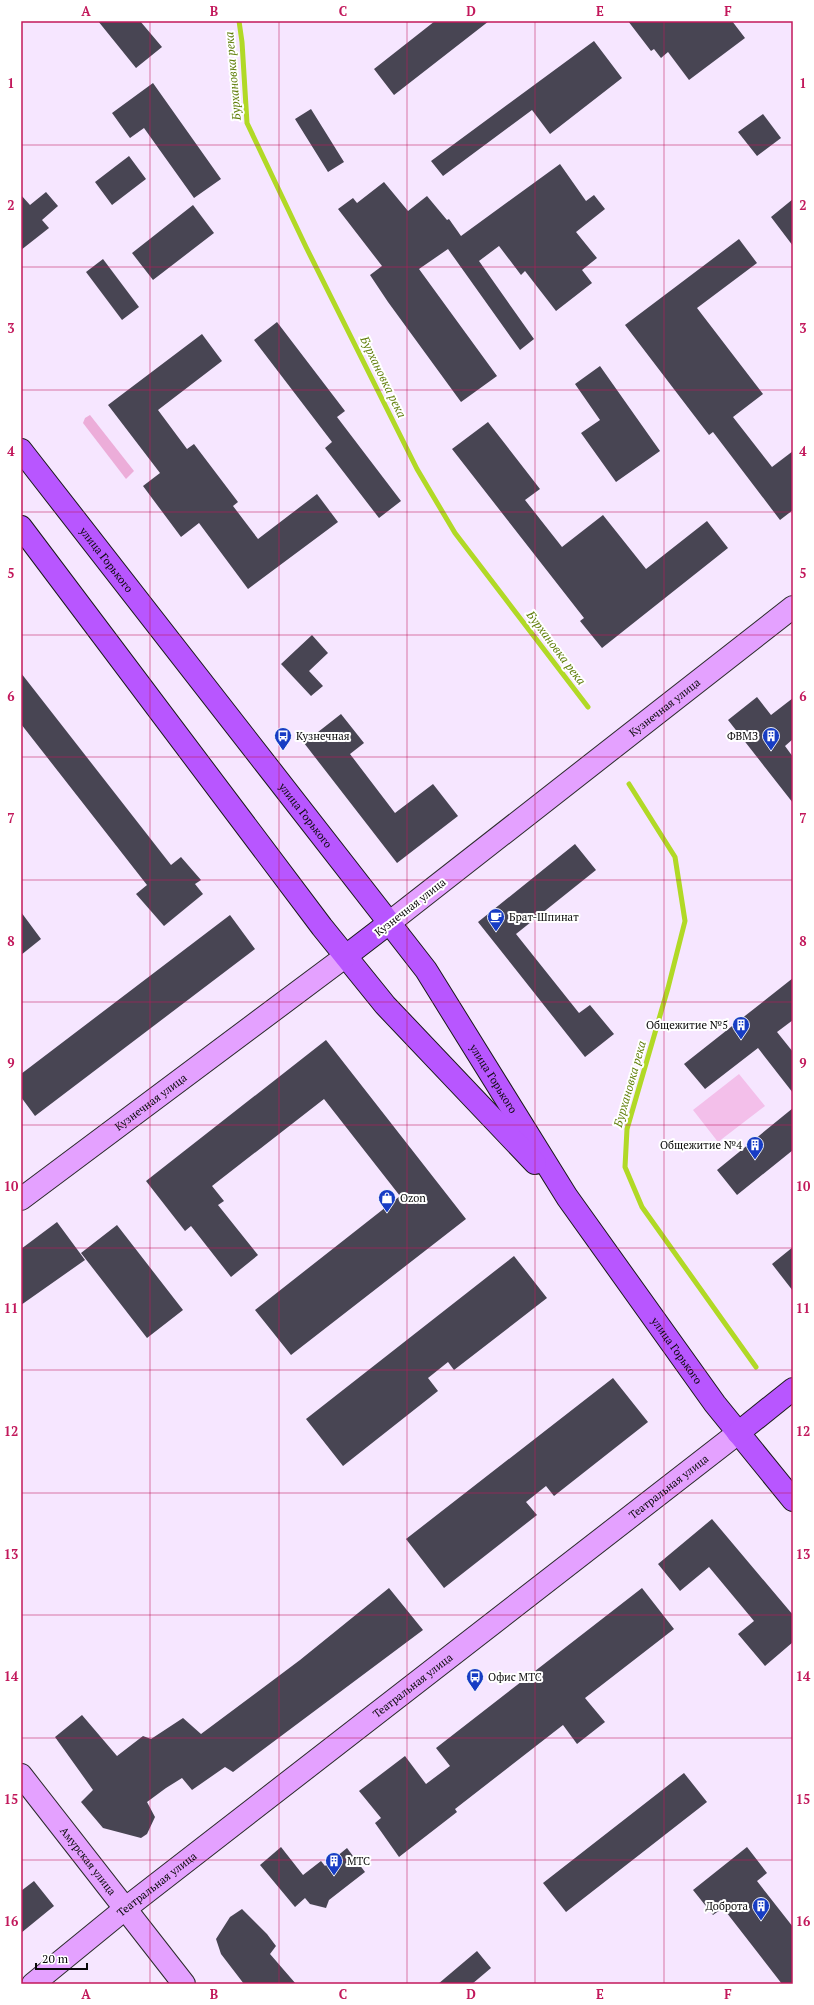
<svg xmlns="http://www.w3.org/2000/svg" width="814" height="2005" font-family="'PT Serif',serif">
  <rect width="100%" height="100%" fill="#f6e6ff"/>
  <path fill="#ecadd9" d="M90,415L134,471L126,479L83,423L85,418Z"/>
  <path fill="#f3bfea" d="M739,1074L765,1106L718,1142L693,1110Z"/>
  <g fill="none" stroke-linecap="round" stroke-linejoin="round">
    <path stroke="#b1d926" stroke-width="5" d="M239,21L242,42L247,123L306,247L417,469L455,533L588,707
      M629,784L675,857L685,921L668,988L627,1129L625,1167L642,1207L756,1367"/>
  </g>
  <path fill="#484553" d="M98,21H140L162,47L136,68Z
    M435,21H489L394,95L374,69Z
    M628,21H732L745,38L689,80L668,52L661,58L654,49L651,51Z
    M594,41L622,78L550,134L532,110L443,176L431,161Z
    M153,83L221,179L194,198L144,128L130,138L112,113Z
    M311,109L344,162L328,172L295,119Z
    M763,114L781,138L757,156L738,132Z
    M129,156L146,179L112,205L95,182Z
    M560,164L586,201L594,195L605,209L576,232L597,258L582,270L592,283L556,311L525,271L521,275L499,246L479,261L534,339L520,350L448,249L419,269L497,376L461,402L388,302L370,275L382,266L338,209L353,198L357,203L384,182L408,211L427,196L447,220L449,219L461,236Z
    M46,192L58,206L42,220L49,228L21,250V195L30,205Z
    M793,199V246L771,217Z
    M193,205L214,233L153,280L132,253Z
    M739,239L757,263L697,308L763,394L733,417L772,467L793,451V510L780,520L713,432L709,435L625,325Z
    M103,259L139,307L122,320L86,272Z
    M277,322L345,411L337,417L401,501L379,518L325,448L332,442L254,340Z
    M202,334L222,361L158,410L187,449L194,444L238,502L233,506L258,539L317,494L338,522L248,589L199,523L181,537L143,486L160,473L108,405Z
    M600,366L660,451L616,482L581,433L600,420L575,384Z
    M488,422L540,489L525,500L562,547L603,515L646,569L707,521L728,548L602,648L580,621L584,618L452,449Z
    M312,635L328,653L309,671L323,686L311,696L281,664Z
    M21,673L171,865L181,857L201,880L195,884L203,894L164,926L136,894L147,885L21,724Z
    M757,697L771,715L793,698V739L785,746L793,757V803L728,720Z
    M341,714L364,743L350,754L395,813L433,784L458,816L397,863L304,743Z
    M575,844L596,870L516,934L579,1013L590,1005L614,1034L585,1057L478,922Z
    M21,912L41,939L21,955Z
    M230,915L255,949L35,1116L21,1097V1074Z
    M793,978V1020L777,1032L793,1052V1093L758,1048L705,1089L684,1064Z
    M326,1040L466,1219L291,1355L255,1310L400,1196L324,1099L212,1186L224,1201L218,1205L258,1255L231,1277L191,1226L185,1231L146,1181Z
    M793,1108V1150L737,1195L717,1170Z
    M57,1222L85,1260L21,1305V1249Z
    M117,1225L183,1310L147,1338L81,1253Z
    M793,1247V1291L772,1264Z
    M514,1256L547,1298L454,1370L448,1362L428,1378L438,1391L343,1466L306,1419Z
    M613,1378L648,1422L554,1496L546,1486L526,1502L537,1515L444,1588L406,1539Z
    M712,1519L793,1615V1642L765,1666L738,1634L754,1621L709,1567L680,1591L658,1564Z
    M389,1588L423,1630L233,1772L225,1767L192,1790L182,1778L166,1788L147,1802L155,1817L147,1834L141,1838L103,1828L81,1802L93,1790L55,1737L82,1715L117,1756L143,1736L151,1739L183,1718L201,1734L300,1660Z
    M642,1588L674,1629L585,1698L605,1722L577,1744L563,1725L455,1809L457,1812L399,1857L375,1823L381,1818L359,1791L405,1756L426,1784L450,1766L436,1748Z
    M684,1773L707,1802L566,1912L543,1883Z
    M281,1847L303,1875L321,1861L325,1866L347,1848L365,1872L329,1900L326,1908L310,1904L305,1898L295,1907L260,1865Z
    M747,1847L767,1873L757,1881L793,1927V1984H782L723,1908L713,1915L693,1890Z
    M34,1881L54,1906L21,1933V1891Z
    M242,1909L267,1934L276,1946L270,1954L296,1984H244L221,1954L216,1939L230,1917Z
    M477,1951L491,1968L472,1984H438Z"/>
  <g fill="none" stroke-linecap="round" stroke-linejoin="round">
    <defs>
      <g id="secondary">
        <path id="s1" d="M389,923L793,607"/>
        <path id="s2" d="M21,1199L346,956"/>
        <path id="s3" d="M21,1775L184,1984"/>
        <path id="s4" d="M33,1984L126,1908L738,1433"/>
      </g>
      <g id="primary">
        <path id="s5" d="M21,450L426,970L567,1197L715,1404L793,1500"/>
        <path d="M21,527L322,927L385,1005L535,1163"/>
        <path d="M346,956L389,923"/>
        <path d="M738,1433L793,1389"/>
      </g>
    </defs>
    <use href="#secondary" stroke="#2b2b2b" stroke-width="24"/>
    <use href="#primary" stroke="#1a1a1a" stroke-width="24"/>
    <use href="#secondary" stroke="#e4a1ff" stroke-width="22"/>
    <use href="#primary" stroke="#b856ff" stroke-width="22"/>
  </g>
  <path fill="none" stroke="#c2185b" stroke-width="1" stroke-opacity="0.55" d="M150,21V1984M279,21V1984M407,21V1984M535,21V1984M664,21V1984M21,145H793M21,267H793M21,390H793M21,512H793M21,635H793M21,757H793M21,880H793M21,1002H793M21,1125H793M21,1248H793M21,1370H793M21,1493H793M21,1615H793M21,1738H793M21,1860H793"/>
  <defs>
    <symbol id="bus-pin" viewBox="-11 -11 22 30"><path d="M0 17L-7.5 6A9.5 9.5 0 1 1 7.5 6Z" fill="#173dc4" stroke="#fff"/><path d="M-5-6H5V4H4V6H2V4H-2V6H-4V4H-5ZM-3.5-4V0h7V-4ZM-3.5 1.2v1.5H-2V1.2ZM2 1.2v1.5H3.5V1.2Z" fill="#fff"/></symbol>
    <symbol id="building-pin" viewBox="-11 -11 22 30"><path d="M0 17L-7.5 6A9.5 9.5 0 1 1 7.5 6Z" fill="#173dc4" stroke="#fff"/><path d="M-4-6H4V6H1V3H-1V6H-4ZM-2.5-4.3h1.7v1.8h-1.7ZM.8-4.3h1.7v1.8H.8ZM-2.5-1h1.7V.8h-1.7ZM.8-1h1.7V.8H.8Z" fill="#fff"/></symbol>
    <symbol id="cafe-pin" viewBox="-11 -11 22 30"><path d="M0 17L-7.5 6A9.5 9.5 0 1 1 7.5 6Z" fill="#173dc4" stroke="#fff"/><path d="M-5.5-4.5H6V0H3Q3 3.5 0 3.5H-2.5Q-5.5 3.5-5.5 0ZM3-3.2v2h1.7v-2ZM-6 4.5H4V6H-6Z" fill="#fff"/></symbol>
    <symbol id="shop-pin" viewBox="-11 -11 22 30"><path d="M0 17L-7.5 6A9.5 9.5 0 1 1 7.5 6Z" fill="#173dc4" stroke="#fff"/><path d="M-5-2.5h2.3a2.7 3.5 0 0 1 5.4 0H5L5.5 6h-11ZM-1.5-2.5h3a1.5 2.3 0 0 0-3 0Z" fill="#fff"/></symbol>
  </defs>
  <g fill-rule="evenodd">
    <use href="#bus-pin" x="273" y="726" width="20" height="27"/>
    <use href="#building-pin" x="761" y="726" width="20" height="27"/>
    <use href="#cafe-pin" x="486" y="907" width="20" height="27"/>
    <use href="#building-pin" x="731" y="1015" width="20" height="27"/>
    <use href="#building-pin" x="745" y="1135" width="20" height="27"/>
    <use href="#shop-pin" x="377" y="1188" width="20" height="27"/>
    <use href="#bus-pin" x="465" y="1667" width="20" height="27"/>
    <use href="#building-pin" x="324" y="1851" width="20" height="27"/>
    <use href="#building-pin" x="751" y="1896" width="20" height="27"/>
  </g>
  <g text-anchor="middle" stroke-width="4" stroke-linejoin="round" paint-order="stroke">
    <g font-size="11" fill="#090909" stroke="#fff">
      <text dy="4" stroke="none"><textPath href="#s5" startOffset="139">улица Горького</textPath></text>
      <text dy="4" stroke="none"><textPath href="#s1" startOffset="350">Кузнечная улица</textPath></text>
      <text dy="4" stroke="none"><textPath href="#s5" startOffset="463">улица Горького</textPath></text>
      <text transform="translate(410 907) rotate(-38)" y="4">Кузнечная улица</text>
      <text dy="4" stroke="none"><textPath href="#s5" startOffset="787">улица Горького</textPath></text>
      <text dy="4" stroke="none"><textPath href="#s2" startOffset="162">Кузнечная улица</textPath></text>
      <text dy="4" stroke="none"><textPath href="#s5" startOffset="1115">улица Горького</textPath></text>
      <text dy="4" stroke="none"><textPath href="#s4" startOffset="807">Театральная улица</textPath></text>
      <text dy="4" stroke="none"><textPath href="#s4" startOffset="483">Театральная улица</textPath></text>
      <text dy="4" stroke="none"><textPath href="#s3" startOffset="109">Амурская улица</textPath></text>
      <text dy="4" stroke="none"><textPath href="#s4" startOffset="159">Театральная улица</textPath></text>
    </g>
    <g font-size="11" fill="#090909" stroke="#fff" text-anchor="start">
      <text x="296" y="740">Кузнечная</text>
      <text x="758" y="740" text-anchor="end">ФВМЗ</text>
      <text x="509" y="921">Брат-Шпинат</text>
      <text x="728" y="1029" text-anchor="end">Общежитие №5</text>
      <text x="742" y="1149" text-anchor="end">Общежитие №4</text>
      <text x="400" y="1202">Ozon</text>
      <text x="488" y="1681">Офис МТС</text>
      <text x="347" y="1865">МТС</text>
      <text x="748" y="1910" text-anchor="end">Доброта</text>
    </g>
    <g font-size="12" font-style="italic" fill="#617f0c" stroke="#fff">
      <text transform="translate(233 76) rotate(-95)" y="4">Бурхановка река</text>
      <text transform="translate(383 377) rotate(64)" y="4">Бурхановка река</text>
      <text transform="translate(556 648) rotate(53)" y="4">Бурхановка река</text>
      <text transform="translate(630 1084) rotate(-74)" y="4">Бурхановка река</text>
    </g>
  </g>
  <rect width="814" height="2005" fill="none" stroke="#ffffff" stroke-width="44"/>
  <path d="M36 1963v6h51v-6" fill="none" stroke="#090909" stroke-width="2"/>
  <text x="42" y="1963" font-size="12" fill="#090909" stroke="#ffffff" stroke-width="3" paint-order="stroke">20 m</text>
  <rect x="22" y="22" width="770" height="1961" fill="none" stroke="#c2185b" stroke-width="1.5"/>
  <g font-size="13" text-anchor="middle" font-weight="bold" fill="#c2185b">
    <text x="86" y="16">A</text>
    <text x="214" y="16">B</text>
    <text x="343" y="16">C</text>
    <text x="471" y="16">D</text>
    <text x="600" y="16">E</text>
    <text x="728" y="16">F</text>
    <text x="11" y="88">1</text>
    <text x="803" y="88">1</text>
    <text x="11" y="210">2</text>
    <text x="803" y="210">2</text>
    <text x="11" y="333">3</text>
    <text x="803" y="333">3</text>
    <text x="11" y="456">4</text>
    <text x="803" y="456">4</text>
    <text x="11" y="578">5</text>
    <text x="803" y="578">5</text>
    <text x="11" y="701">6</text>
    <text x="803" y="701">6</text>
    <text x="11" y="823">7</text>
    <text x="803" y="823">7</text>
    <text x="11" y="946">8</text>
    <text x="803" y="946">8</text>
    <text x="11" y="1068">9</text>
    <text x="803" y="1068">9</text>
    <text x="11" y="1191">10</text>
    <text x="803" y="1191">10</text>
    <text x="11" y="1313">11</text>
    <text x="803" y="1313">11</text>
    <text x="11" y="1436">12</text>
    <text x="803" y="1436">12</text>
    <text x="11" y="1559">13</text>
    <text x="803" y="1559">13</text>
    <text x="11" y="1681">14</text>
    <text x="803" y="1681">14</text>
    <text x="11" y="1804">15</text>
    <text x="803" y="1804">15</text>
    <text x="11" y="1926">16</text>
    <text x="803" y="1926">16</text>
    <text x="86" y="1999">A</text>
    <text x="214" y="1999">B</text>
    <text x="343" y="1999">C</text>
    <text x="471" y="1999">D</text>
    <text x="600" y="1999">E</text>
    <text x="728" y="1999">F</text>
  </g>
</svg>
